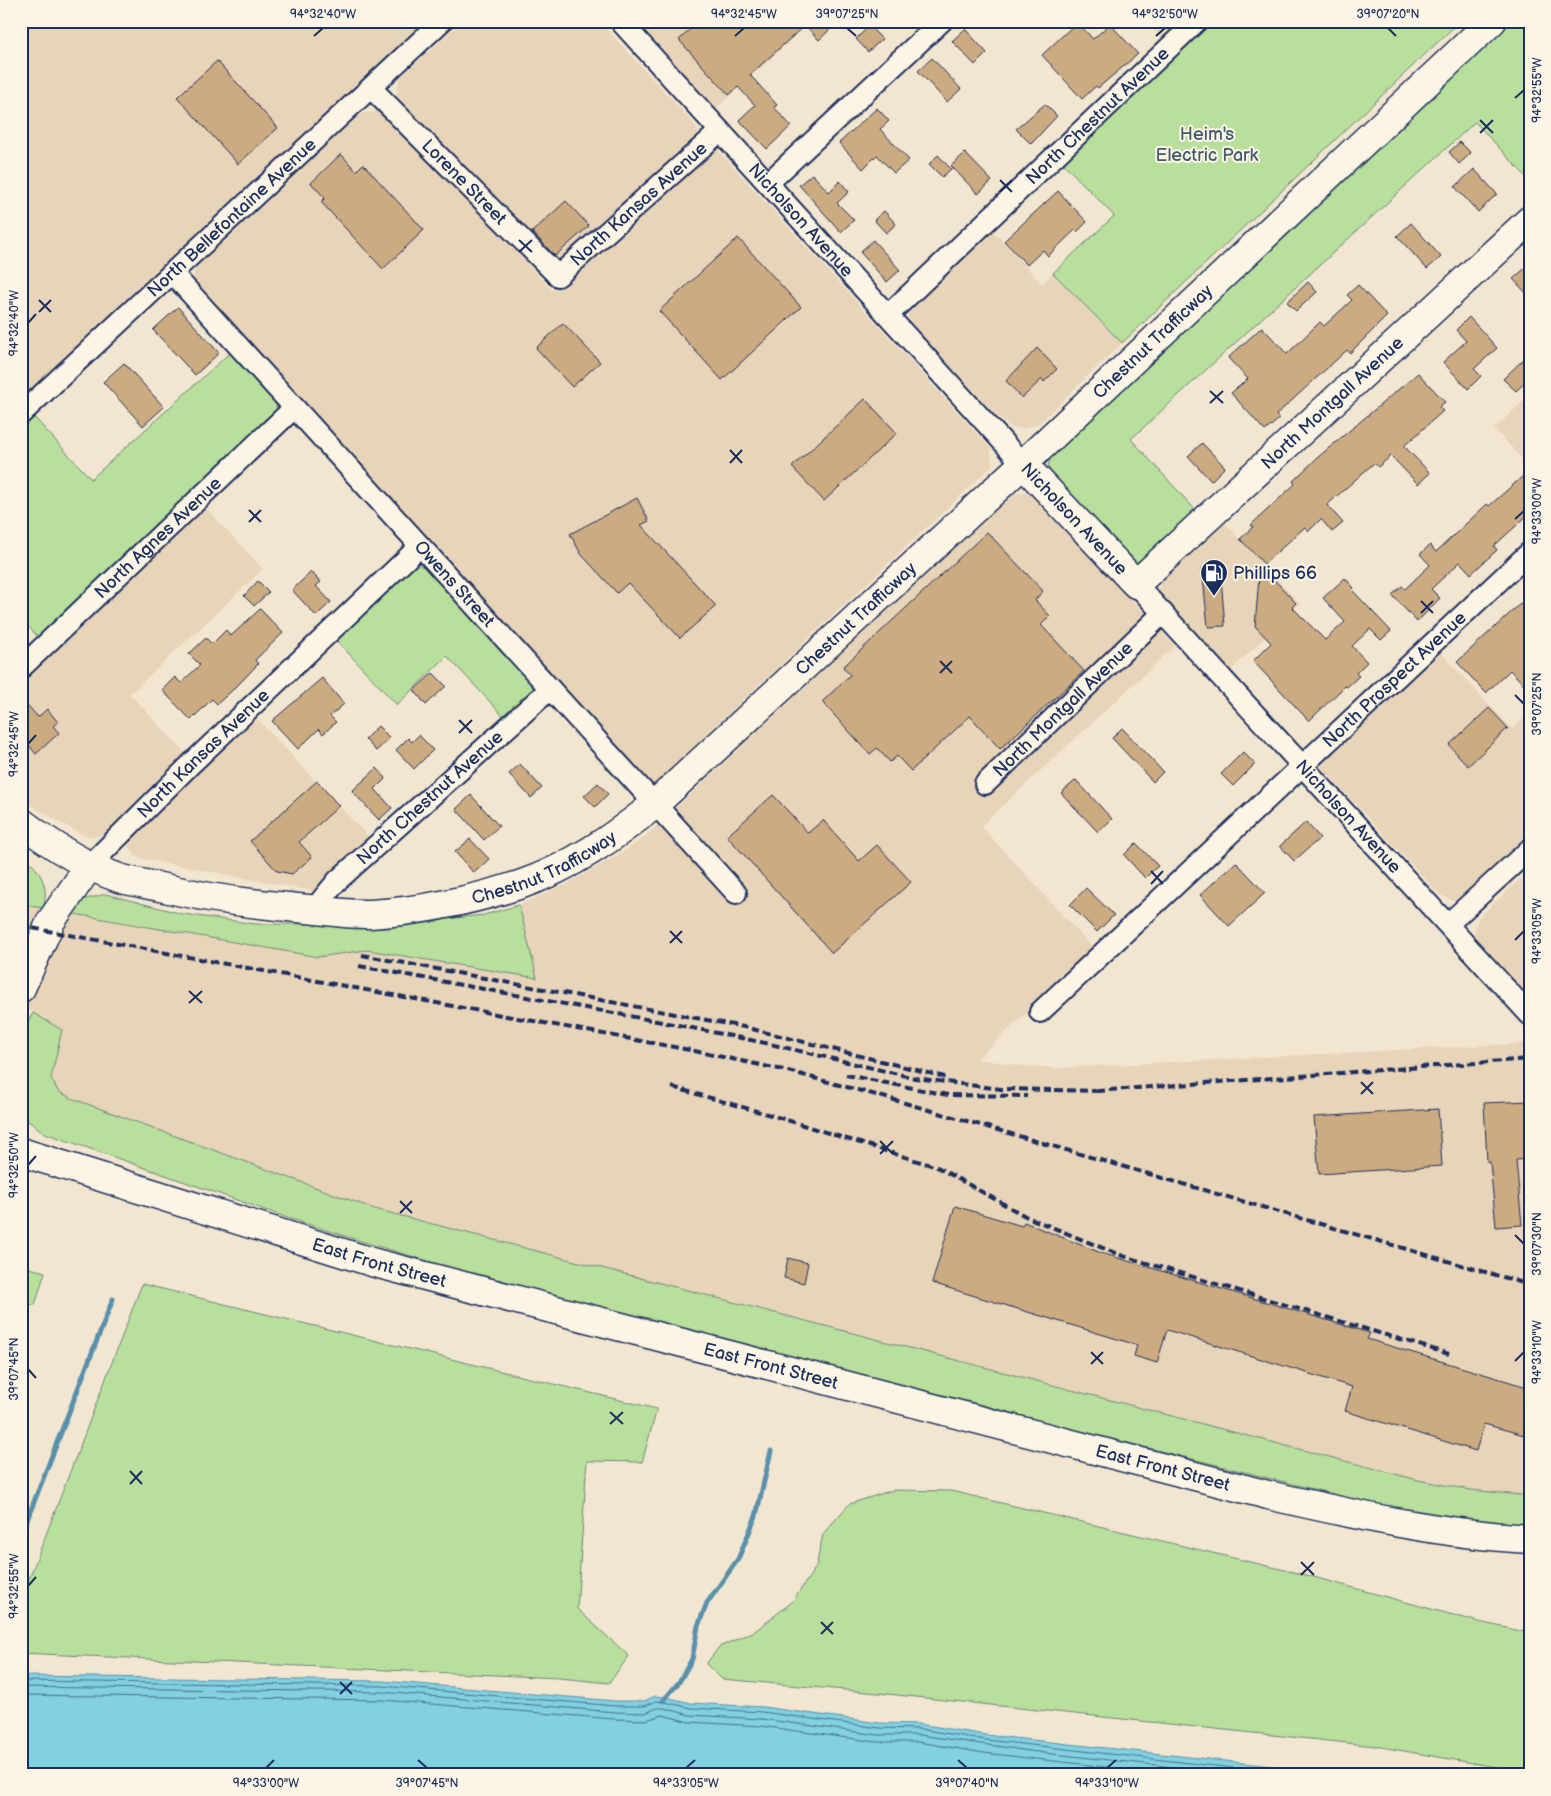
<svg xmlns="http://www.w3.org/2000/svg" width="1551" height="1796" font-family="'Balsamiq Sans',sans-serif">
  <rect width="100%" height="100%" fill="#f3e6d1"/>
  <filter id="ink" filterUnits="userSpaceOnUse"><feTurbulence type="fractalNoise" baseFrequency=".02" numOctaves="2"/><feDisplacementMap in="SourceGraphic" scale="10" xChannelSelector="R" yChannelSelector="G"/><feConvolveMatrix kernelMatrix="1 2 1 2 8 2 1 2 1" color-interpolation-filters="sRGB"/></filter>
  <g filter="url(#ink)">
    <path fill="#e8d4b9" d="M21,21H428L21,400Z
      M462,21H599L697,127L699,135L560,262H556L418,123L397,95L398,82L401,77Z
      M638,21H811L716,109L642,30Z
      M1146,21H1184L1164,41Z
      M377,112L388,117L553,291L703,150L713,146L717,149L991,449L992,466L655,783L651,785L194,282V271L202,260L356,118L363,113Z
      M992,230L1042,284L1053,273L1122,343L1038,424L1024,429L1012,428L999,418L913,326L908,316L910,308Z
      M1530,395V467L1494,429Z
      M1017,493H1027L1035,497L1175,646L981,826L1095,950L977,1059L1015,1065L1057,1068L1530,1043V1496L1471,1490L1418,1480L375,1209L71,1098L57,1091L51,1078L62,1030L25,1008L69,913L318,957L367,950L536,978L519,905L569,883L625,851L648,834L1009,496Z
      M203,505L263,569L130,694L189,757L106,835L93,837L81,834L21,800V676Z
      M1225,523L1300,604L1228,673L1157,594L1162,580Z
      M1441,653L1512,729L1530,713V843L1459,903L1440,895L1321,767L1325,756Z
      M253,714L372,841L321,887L312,891L144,859L136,856L128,846V839Z
      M1530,870V1000L1478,943L1474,934L1478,918Z
      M21,905L43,908L21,952Z"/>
    <path fill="#b8df9b" stroke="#6a877c" d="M1212,21H1460L1122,343L1053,273L1114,216L1063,163Z
      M1513,21H1530V181L1475,122L1131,439L1198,513L1142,561L1137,563L1131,560L1052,476L1048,466L1051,456Z
      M234,349L274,395L277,411L39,638L21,619V427L33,416L91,479Z
      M414,564L425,567L540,687L506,719L447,656L397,705L333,637Z
      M21,855C40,868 50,886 43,908L21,905Z
      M106,894L183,914L256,924H395L484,915L519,905L537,978L367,950L318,957L69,913L82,900Z
      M33,1013L62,1030L51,1078L58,1091L71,1098L375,1209L1418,1480L1471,1490L1530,1496V1531L1397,1510L668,1328L519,1288L367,1243L288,1218L45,1133L21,1116V1033Z
      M21,1266L45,1272L35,1305L21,1304Z
      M142,1284L657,1409L642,1462L587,1461L577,1609L629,1656L609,1683L559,1678L21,1653V1600Z
      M893,1490L951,1491L1310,1576L1479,1622L1530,1633V1773L1375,1746L878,1693L722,1679L706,1664L719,1647L755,1631L792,1602L816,1567L823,1534L849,1504Z"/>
    <path fill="#82d0e0" stroke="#5990ac" d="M21,1676L383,1681L615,1701H644L655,1696L666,1697L691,1703L763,1707L879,1723L919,1724L986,1735L1272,1766L1327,1775H21Z"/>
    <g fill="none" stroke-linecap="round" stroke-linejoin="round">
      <path stroke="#446f92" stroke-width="1" d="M21,1681L382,1686L615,1706H645L656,1701L665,1702L691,1708L762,1712L879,1728L919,1729L986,1740L1295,1775
        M21,1687L382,1692L615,1712L646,1713L657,1708H664L690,1715L762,1719L878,1735H919L1044,1753L1247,1775
        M21,1695L382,1700L614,1719L646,1720L663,1715L689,1722L761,1726L877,1742H918L984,1753L1177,1775"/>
      <path stroke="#5990ac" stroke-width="5" d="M21,1546L23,1530L113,1299
        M663,1701L679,1682L692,1659L698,1626L707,1603L738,1559L756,1516L771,1451"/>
    </g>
    <path fill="#cdab80" stroke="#1b2f5e" d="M699,21H839L819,40L805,25L750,75L777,105L774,107L791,126L767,149L739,120L755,105L738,87L729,95L679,40Z
      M1077,22L1093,39L1110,24L1138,54L1098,88L1096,86L1082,99L1042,55Z
      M869,26L882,39L868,52L856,39Z
      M965,29L987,53L975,65L952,41Z
      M932,58L961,89L947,102L918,71Z
      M217,61L278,128L238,164L177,97Z
      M1045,104L1057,116L1031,144L1016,129Z
      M877,108L889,121L880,129L909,160L894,173L877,155L863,169L839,143Z
      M1460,142L1471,153L1459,164L1449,152Z
      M965,153L992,181L978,194L951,166Z
      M341,154L356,171L363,164L424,230L383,269L321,202L325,198L311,183Z
      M938,155L951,169L942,177L929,164Z
      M1474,169L1497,194L1478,212L1455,187Z
      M812,174L829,192L840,181L849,192L837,203L854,220L841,232L799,185Z
      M1058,191L1087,222L1077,232L1075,230L1048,256L1043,250L1027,265L1004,241Z
      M566,201L589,226L555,256L532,232Z
      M884,211L896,224L886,233L874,220Z
      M1411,223L1441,257L1427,269L1397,236Z
      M738,238L801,307L722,380L659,311Z
      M873,240L900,270L887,282L860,252Z
      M1530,264V297L1513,279Z
      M1308,282L1317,292L1296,311L1287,302Z
      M1358,285L1387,316L1350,353L1347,350L1276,415L1279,419L1265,431L1231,393L1248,379L1228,358L1262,327L1287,354L1320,322L1324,326L1352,300L1347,295Z
      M178,307L219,353L195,375L153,330Z
      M1469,317L1497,348L1474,369L1481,376L1468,389L1443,362L1466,341L1456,330Z
      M563,323L600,362L572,387L536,348Z
      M1037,348L1057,369L1044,382L1042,379L1022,398L1006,381Z
      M1530,353V378L1516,391L1503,379Z
      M124,363L164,407L143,426L103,382Z
      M1418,373L1445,402L1439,407L1443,411L1404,446L1430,473L1418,484L1391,456L1378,467L1374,463L1327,505L1343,523L1332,532L1321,519L1309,531L1305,527L1264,564L1240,539L1253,527L1251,525L1295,484L1293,481L1317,458Z
      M865,399L897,433L824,501L792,467Z
      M1202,443L1225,467L1211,481L1188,456Z
      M1530,470V513L1494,546L1497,550L1471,574L1460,562L1431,589L1440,598L1417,622L1392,595L1402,586L1405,589L1430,565L1420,554L1430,545L1436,552L1487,504L1489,506Z
      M637,498L649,521L641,525L716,606L680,638L628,583L617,593L581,554L570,534Z
      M987,532L1043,591L1035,600L1050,616L1041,625L1084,671L1000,749L970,716L911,771L897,756L890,762L877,748L870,754L822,702L850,675L843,667Z
      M1220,566L1225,626L1208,627L1202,568Z
      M1266,571L1296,603L1292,607L1325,640L1345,622L1323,598L1345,578L1354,588L1352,590L1391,631L1381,640L1370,629L1352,646L1367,662L1356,673L1359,676L1347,687L1345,686L1309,721L1253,661L1271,643L1255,626L1259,578Z
      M311,572L321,582L316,586L331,602L316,616L292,590Z
      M258,581L269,592L254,606L244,596Z
      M1521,603L1530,612V691L1510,670L1486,693L1457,662Z
      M260,609L283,633L255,660L258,664L236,687L217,704L212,699L191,720L162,690L175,677L181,683L200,665L189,654L206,638L212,644L226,630L231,636Z
      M433,673L446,686L426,705L414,690Z
      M322,678L344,704L330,716L336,722L323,734L319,729L298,749L272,721Z
      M28,706L38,717L47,709L58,722L53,726L59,733L36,754L28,744L21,750V713Z
      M1489,708L1508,728L1468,766L1449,745Z
      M378,726L390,738L376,751L365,739Z
      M1122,728L1163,772L1153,782L1112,738Z
      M419,735L433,750L414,769L396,750L408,738L412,742Z
      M1243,752L1255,764L1233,786L1221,774Z
      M520,764L542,788L531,798L509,774Z
      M377,768L386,778L375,789L392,808L379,820L352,791Z
      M1076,780L1112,819L1098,832L1061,793Z
      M317,781L339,806L299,842L312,857L292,874L277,871L250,841Z
      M598,783L608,794L595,807L584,796Z
      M471,795L499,826L484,840L456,809Z
      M773,795L808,833L823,820L859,861L877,845L911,882L832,953L727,836Z
      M1306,822L1320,838L1294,861L1280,846Z
      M470,839L489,859L474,873L455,852Z
      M1136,843L1158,866L1145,878L1124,855Z
      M1236,862L1265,893L1229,926L1200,895Z
      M1086,888L1114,915L1097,932L1070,905Z
      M1530,1101V1159L1516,1160L1522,1225L1496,1227L1490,1162H1487L1484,1103Z
      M1438,1109L1442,1166L1319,1174L1314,1117Z
      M955,1206L1022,1226L1024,1222L1101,1253L1370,1333L1367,1339L1527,1387L1522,1402L1530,1404V1416L1524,1435L1484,1424L1476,1451L1345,1411L1352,1387L1167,1330L1157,1363L1134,1356L1137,1345L932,1283Z
      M788,1258L808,1263L804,1283L784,1278Z"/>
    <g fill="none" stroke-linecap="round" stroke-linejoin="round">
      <defs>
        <g id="street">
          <path id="s1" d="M620,21L1023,464"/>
          <path id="s2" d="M372,89L558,276L720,131"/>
          <path d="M768,183L942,21"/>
          <path id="s3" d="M172,273L736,893"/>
          <path id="s4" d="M888,315L1197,21"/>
          <path id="s5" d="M21,414L442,21"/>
          <path id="s6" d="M1136,584L1530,1015"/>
          <path id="s7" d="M21,668L294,408"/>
          <path id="s8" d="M985,784L1163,613"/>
          <path id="s9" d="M90,865L192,763L420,546"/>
          <path id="s10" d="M314,909L337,881L550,689"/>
          <path d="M1448,924L1530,849"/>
          <path id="s11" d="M1040,1012L1530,552"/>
        </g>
        <g id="secondary">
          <path id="s12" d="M1023,464L1136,584L1530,220"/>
          <path id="s13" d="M21,822C50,844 84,866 119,878C132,882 147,884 160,887C206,898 251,904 298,908C322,910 347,915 370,914C421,911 473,900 522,884C571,867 614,837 654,805L1023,464L1492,21"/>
          <path d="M21,988L51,921L90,865"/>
        </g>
        <g id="primary">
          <path id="s14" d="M21,1152L375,1263L1268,1495C1355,1515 1441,1534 1530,1539"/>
        </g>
      </defs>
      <use href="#street" stroke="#1b2f5e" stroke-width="24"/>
      <use href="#secondary" stroke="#1b2f5e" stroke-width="31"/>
      <use href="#primary" stroke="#1b2f5e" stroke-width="31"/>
      <use href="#street" stroke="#fcf5e5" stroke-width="20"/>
      <use href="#secondary" stroke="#fcf5e5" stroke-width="28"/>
      <use href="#primary" stroke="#fcf5e5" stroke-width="28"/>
      <path stroke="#1b2f5e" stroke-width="4" stroke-dasharray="8 4" stroke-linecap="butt" d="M21,926L690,1050L788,1071L898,1101L1530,1285
        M362,955L744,1027L945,1077
        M359,966L678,1025L770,1044L915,1078L1001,1089L1102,1091
        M846,1075L948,1095L1027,1096
        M672,1087L774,1116L937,1167L1027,1217L1120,1255L1449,1354
        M1097,1091L1530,1059"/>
    </g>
  </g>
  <path fill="none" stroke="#1b2f5e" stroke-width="2" d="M847,28L856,36M1388,28L1396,36M314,36L323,28M735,36L744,28M1156,36L1165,28M1515,98L1524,90M1480,120L1493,133M1480,133L1493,120M1000,180L1012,192M1000,192L1012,180M519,240L532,252M519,252L532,240M39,300L51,312M39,312L51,300M28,323L36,314M1210,391L1223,403M1210,403L1223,391M730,450L742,463M730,463L742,450M249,510L261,522M1515,519L1524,511M249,522L261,510M1421,601L1433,613M1421,613L1433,601M940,661L952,673M940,673L952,661M1515,695L1524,704M459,720L472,733M459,733L472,720M28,744L36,735M1151,871L1163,884M1151,884L1163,871M670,931L682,943M1515,940L1524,931M670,943L682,931M189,991L202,1003M189,1003L202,991M1361,1082L1373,1094M1361,1094L1373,1082M880,1141L893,1154M880,1154L893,1141M28,1165L36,1156M400,1201L412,1213M400,1213L412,1201M1515,1235L1524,1244M1091,1352L1103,1364M1515,1361L1524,1352M1091,1364L1103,1352M28,1369L36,1378M610,1412L623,1424M610,1424L623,1412M130,1471L142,1484M130,1484L142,1471M1301,1562L1314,1575M1301,1575L1314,1562M28,1586L36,1577M821,1622L833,1634M821,1634L833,1622M340,1682L352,1694M340,1694L352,1682M418,1760L427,1768M958,1760L967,1768M266,1768L274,1760M686,1768L695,1760M1107,1768L1116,1760"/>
  <defs>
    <symbol id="fuel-pin" viewBox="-11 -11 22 30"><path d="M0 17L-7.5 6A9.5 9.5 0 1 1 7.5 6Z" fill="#1b2f5e" stroke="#fcf5e5"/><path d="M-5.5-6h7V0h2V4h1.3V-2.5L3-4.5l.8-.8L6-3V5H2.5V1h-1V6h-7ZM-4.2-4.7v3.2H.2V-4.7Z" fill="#fff"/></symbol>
  </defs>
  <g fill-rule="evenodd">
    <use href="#fuel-pin" x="1198" y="557" width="32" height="43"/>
  </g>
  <g text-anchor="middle" stroke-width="4" stroke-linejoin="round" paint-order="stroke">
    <g font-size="18" fill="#1b2f5e" stroke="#fcf5e5">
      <text dy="6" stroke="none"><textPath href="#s4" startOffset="289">North Chestnut Avenue</textPath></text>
      <text dy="6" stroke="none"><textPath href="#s2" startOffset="131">Lorene Street</textPath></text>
      <text dy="6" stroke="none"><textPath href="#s2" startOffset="372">North Kansas Avenue</textPath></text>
      <text dy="6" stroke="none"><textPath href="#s5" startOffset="288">North Bellefontaine Avenue</textPath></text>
      <text dy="6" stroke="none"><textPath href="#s1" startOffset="269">Nicholson Avenue</textPath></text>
      <text dy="6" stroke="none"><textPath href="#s13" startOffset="1358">Chestnut Trafficway</textPath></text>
      <text dy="6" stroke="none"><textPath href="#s12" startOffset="432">North Montgall Avenue</textPath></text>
      <text dy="6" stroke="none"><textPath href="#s12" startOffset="75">Nicholson Avenue</textPath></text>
      <text dy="6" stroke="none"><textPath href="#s7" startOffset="189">North Agnes Avenue</textPath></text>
      <text dy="6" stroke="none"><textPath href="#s3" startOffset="420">Owens Street</textPath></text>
      <text dy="6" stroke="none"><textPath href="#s13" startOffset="952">Chestnut Trafficway</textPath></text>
      <text dy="6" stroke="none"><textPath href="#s11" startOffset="486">North Prospect Avenue</textPath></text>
      <text dy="6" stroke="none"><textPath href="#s8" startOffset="108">North Montgall Avenue</textPath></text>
      <text dy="6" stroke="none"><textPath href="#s9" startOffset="159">North Kansas Avenue</textPath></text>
      <text dy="6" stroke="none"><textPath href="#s10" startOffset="161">North Chestnut Avenue</textPath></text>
      <text dy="6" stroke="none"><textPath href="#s6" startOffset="315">Nicholson Avenue</textPath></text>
      <text dy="6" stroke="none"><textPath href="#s13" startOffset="549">Chestnut Trafficway</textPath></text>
      <text dy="6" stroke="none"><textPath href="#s14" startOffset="375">East Front Street</textPath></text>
      <text dy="6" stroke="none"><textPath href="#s14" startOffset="780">East Front Street</textPath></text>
      <text dy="6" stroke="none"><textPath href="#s14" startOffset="1185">East Front Street</textPath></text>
    </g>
    <g font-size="18" fill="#425b6d" stroke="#fcf5e5">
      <text x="1207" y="140">Heim's<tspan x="1207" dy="21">Electric Park</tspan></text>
    </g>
    <g font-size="18" fill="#1b2f5e" stroke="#fcf5e5" text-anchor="start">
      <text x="1233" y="579">Phillips 66</text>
    </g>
  </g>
  <rect width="1551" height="1796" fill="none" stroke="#fcf5e5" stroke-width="55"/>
  <rect x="28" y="28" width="1496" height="1740" fill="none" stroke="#1b2f5e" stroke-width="2"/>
  <g font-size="12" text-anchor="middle" fill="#1b2f5e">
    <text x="323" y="18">94°32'40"W</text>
    <text x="744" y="18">94°32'45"W</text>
    <text x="847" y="18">39°07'25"N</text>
    <text x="1165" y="18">94°32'50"W</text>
    <text x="1388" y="18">39°07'20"N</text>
    <text transform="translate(1537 90) rotate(-90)" y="4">94°32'55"W</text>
    <text transform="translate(14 323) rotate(-90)" y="4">94°32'40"W</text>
    <text transform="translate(1537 511) rotate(-90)" y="4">94°33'00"W</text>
    <text transform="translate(1537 704) rotate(-90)" y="4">39°07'25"N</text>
    <text transform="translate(14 744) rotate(-90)" y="4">94°32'45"W</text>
    <text transform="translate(1537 931) rotate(-90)" y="4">94°33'05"W</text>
    <text transform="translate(14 1165) rotate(-90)" y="4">94°32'50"W</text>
    <text transform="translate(1537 1244) rotate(-90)" y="4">39°07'30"N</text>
    <text transform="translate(1537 1352) rotate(-90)" y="4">94°33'10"W</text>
    <text transform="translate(14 1369) rotate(-90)" y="4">39°07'45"N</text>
    <text transform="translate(14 1586) rotate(-90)" y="4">94°32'55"W</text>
    <text x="266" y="1787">94°33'00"W</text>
    <text x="427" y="1787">39°07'45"N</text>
    <text x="686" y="1787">94°33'05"W</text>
    <text x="967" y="1787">39°07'40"N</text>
    <text x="1107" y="1787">94°33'10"W</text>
  </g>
</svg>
